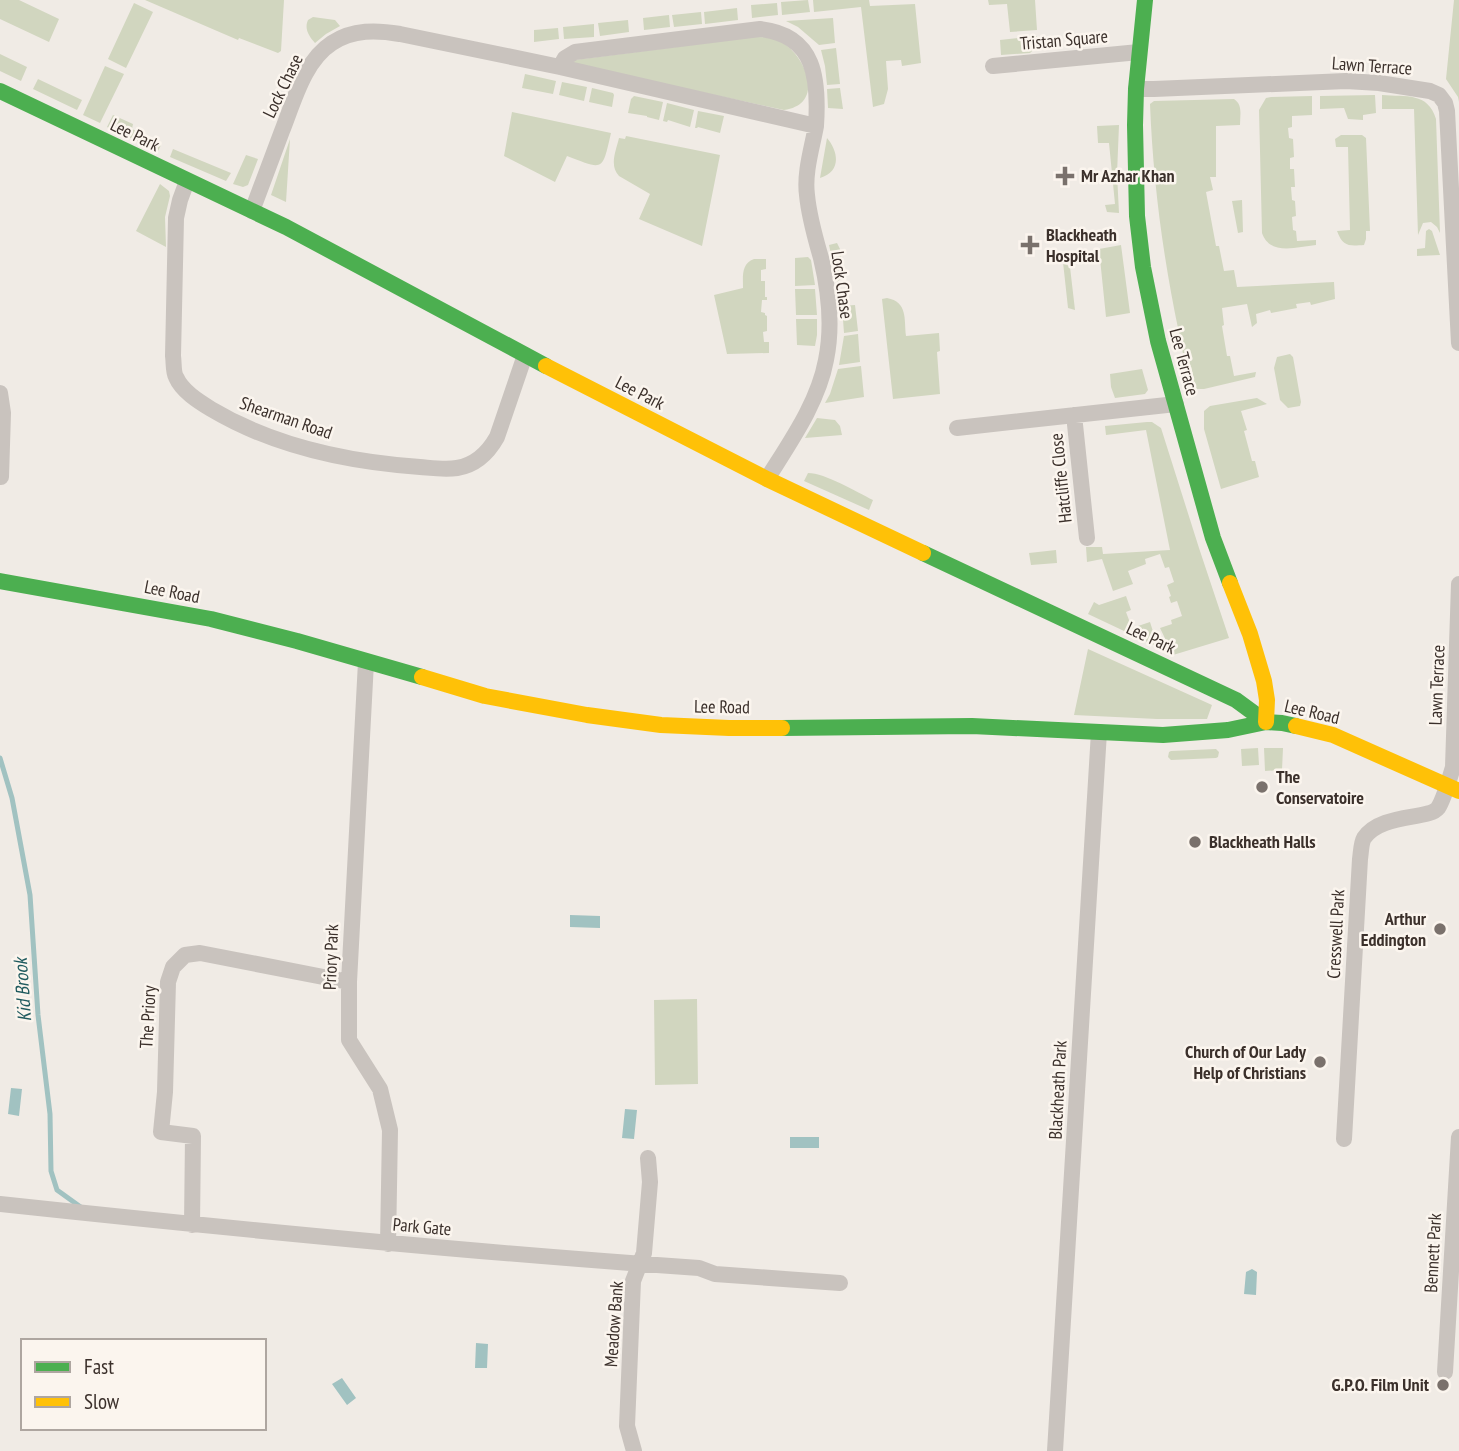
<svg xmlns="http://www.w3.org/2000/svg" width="1459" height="1451" font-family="'PT Sans Narrow',sans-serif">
  <rect width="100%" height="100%" fill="#f0ebe5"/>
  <path fill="#d1d6bf" d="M0,0H19L59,19L49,42L0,19Z
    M145,0H284L281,51L278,53L239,38L238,40Z
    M808,0L810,12L782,15L781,2Z
    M813,0H869L870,6L915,4L921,63L902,66L901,60L886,61L888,89L884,104L873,107L861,7L814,12Z
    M988,0H1035L1037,30L1010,32L1007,4L989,5Z
    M1454,0H1459V102L1458,97L1446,79Z
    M134,3L153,12L126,68L108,59Z
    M777,3L778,15L752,18L751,5Z
    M737,8L738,20L705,24L704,12Z
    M701,12L702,24L674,27L672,15Z
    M669,15L670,27L644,30L643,18Z
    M313,17L335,20L340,26L326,34L315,43C309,36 304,29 308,20Z
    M833,18L835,43L819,45L798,27L786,21Z
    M628,20L629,32L600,36L598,23Z
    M594,24V37L564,39L563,27Z
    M558,28L559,39L534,42V30Z
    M1037,36V46L1030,53L1001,55L1000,40Z
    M753,37C763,37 772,37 780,41C806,55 826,104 784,110L577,65L574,63V60Z
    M836,48L840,84L827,85L825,66L821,50Z
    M0,54L27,67L21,81L0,71Z
    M105,66L124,74L100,123L83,115Z
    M525,74L556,81L553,94L522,88Z
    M38,79L82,100L77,110L33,89Z
    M562,82L587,87L584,101L559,95Z
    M592,88L613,93L614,95L612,107L589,102Z
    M840,88L843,109L828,108L827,89Z
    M1375,95L1376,113L1363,115V120L1348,119L1344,108L1320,109V96Z
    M1382,95C1406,97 1428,92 1436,119L1440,233L1437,227L1431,222L1423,223L1418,235L1414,109H1382Z
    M634,96L663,102L659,120L647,117V116L628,113L631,99Z
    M1312,96V115L1292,116V127L1288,128L1289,138L1293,139L1294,157L1290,158V169H1294L1295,187H1291L1292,200L1295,201L1296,216L1292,217L1293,230L1296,231L1297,241L1316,240V245C1296,247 1270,256 1262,233L1259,110L1266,98L1271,97Z
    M1234,99C1243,105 1240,115 1240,125L1216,126V177H1210L1213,190L1206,192L1216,246H1219L1224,271L1234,270L1237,287L1334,282L1335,299L1311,305L1310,302L1296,304L1297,308L1271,313L1270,310L1256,314L1257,323L1252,327L1247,304L1222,308L1224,325L1222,326L1227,356H1230L1234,376L1256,372L1255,377L1204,389H1197C1185,375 1183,351 1179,333C1163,257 1153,181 1150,104L1154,101Z
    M667,103L694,110L690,127L668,120L667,122L663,121Z
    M698,111L724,116L720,133L698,127L697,128H695Z
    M512,112L611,133C602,172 604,170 567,156L555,182L504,156Z
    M113,115L133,124L132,129L162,143L158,151L107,127Z
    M1119,125L1117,174L1119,213L1107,212L1105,205L1115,204L1109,143H1098L1097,126Z
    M1341,135H1362L1366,138L1370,231H1366V239L1364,245C1349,246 1343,247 1337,231L1350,230L1348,147H1336L1335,139Z
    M626,136L720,155L702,246L639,219L650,194L619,176C609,165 616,151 619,138L625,139Z
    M827,138C839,152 841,172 820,178Z
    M290,139L286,202L271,195Z
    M173,149L231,173L226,181L170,157Z
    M246,155L258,159L248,185L243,187L233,184Z
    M160,184L169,191L170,196L165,217L166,247L136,231Z
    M1242,200L1243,232L1238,233L1232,201Z
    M1429,229L1432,231L1440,255L1417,256V249L1425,248L1426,231Z
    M837,243L840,249L843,277L837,282L829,245Z
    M1121,245L1130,313L1106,317L1099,249Z
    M808,257L811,260L815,285L795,286V258Z
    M754,259H766V269L761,270V281H765V297H767V300H762L761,312L765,313V315L767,316V331L763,332L764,342H769V353L727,354L714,295L743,288C743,276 741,264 754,259Z
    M1063,262L1070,267L1075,310L1068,308Z
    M795,289H815L817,315H796Z
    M887,298C908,302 904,319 906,336L939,333L940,351L937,352L940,394L893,399L882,299Z
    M855,305L858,331L844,333L842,306Z
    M796,319H817V335L815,346L797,345Z
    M858,334L860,362L839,365L844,336Z
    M1290,354L1293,357L1301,402L1300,406L1288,408L1280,400L1274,368L1277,357Z
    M861,366L864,397L825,403L830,394L838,369Z
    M1142,369L1148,390L1145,394L1115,398L1111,387L1110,374Z
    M1257,398L1267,404L1241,411L1247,430L1244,431L1252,461H1255L1259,477L1221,489L1204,429V411L1210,406Z
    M817,418L835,420L840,426L842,435L805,438Z
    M1147,422H1152L1161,428L1199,548L1229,638L1173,655L1160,628L1172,624L1171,620L1182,616L1177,601L1171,603L1169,597L1171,596L1167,585L1174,582L1169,567L1165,568L1160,554L1145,559L1146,564L1128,571L1133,584L1113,591L1102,559L1087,562L1086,547H1102L1103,554L1170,550L1146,430L1106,435L1105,426Z
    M808,473C825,473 857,492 873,500L869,510L804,481Z
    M1056,550L1057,563L1031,565L1029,553Z
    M1126,596L1131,610L1126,612L1132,628L1150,622L1158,647L1088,614L1094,602L1099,605Z
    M1088,649L1212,705L1207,719H1157L1074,715Z
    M1258,748L1259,765L1242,766L1241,749Z
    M1264,748H1283L1282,770L1265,771Z
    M1216,749L1219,752L1218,757L1216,758L1171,760L1168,757L1169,752L1171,751Z
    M697,999L698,1084L655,1085L654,1000Z"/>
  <path fill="#a1c2c1" d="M570,915L600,916V928L570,927Z
    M11,1088L22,1089L19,1116L8,1114Z
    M625,1109L637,1110L634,1139L622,1138Z
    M790,1137H819V1148H790Z
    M1252,1269L1257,1272L1256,1295L1244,1294L1246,1272Z
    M476,1343L488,1344L487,1368H475Z
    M342,1378L356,1398L347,1405L332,1384Z"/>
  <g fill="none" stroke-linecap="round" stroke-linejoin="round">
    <path stroke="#a1c2c1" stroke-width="5" d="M0,758L12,798L30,895L38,1015L50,1114L51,1171L57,1190L82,1208"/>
    <path stroke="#c9c3be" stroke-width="16" d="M993,66L1139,52
      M560,67L565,58L575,52L760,29C816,35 819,80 816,126
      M1136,89H1154L1346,81L1379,83L1430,91L1439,95L1445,103L1447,111L1459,343
      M187,181L180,200L176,218L173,356C174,362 173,372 176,377C182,391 198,401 211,409C273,446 348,462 420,467C432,468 445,470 457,468C476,465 488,453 497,437L525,355
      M252,211C262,184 272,157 282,131C294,101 304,61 332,43C353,29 377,30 400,34L560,67L816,126C812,148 804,173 807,195C809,217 815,237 821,258C829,291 833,326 826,360C818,403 790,442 767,479
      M0,393L3,413L1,477
      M1074,415L1087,538
      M957,428L1176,404
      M366,662L349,982V1040L380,1089L390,1130L388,1244
      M1344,1139L1360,859C1361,853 1361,843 1364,838C1381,813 1429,820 1438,808C1444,799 1450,777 1453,767L1459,584
      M0,1204C233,1229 466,1252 699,1268L715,1274L840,1283
      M192,1225L193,1136L161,1132L165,1092L168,982L173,967L185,955L200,953L349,982
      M1445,1372L1459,1137
      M634,1451L627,1426L633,1281L644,1253L650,1182L648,1158
      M1055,1451L1099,732"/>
    <path stroke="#4caf50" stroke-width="16" d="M1145,0L1136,89L1135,125L1137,216L1143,267L1158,341L1213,538L1230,583
      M0,91L286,227L546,366
      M923,553L1236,700L1266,722
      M0,581L211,619L297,641L422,677
      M782,728L972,726L1163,735L1228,730L1266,722L1282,723L1296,726"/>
    <path stroke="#ffc107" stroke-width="16" d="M546,366L767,479L923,553
      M1230,583L1250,634L1264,681L1267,700L1266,722
      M422,677L485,696L587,715L661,725L729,728H782
      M1296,726L1333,735L1459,791"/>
  </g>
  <g fill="#7a716c" stroke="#fbf5ee" stroke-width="2.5">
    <path d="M1061.5 165.5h7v7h7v7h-7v7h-7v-7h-7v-7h7z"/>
    <path d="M1026.5 234.5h7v7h7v7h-7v7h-7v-7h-7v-7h7z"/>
    <circle cx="1262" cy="787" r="7"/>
    <circle cx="1195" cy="842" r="7"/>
    <circle cx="1440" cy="929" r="7"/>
    <circle cx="1320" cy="1062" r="7"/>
    <circle cx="1443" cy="1385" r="7"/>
  </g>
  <g text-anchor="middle" stroke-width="5" stroke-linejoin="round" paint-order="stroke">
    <g font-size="18" fill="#3b302b" stroke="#fbf5ee">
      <text transform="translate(1064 40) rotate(-5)" y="6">Tristan Square</text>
      <text transform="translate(1372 66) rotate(4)" y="6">Lawn Terrace</text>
      <text transform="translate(283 86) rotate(-64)" y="6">Lock Chase</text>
      <text transform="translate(135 135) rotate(26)" y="6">Lee Park</text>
      <text transform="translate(842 285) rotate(82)" y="6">Lock Chase</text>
      <text transform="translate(1184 362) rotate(75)" y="6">Lee Terrace</text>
      <text transform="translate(640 393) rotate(27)" y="6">Lee Park</text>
      <text transform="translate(286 418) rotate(19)" y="6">Shearman Road</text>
      <text transform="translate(1061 478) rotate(-96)" y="6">Hatcliffe Close</text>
      <text transform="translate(172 592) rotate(11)" y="6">Lee Road</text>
      <text transform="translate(1151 638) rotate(25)" y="6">Lee Park</text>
      <text transform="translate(1437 685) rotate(-88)" y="6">Lawn Terrace</text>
      <text transform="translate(722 707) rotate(1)" y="6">Lee Road</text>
      <text transform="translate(1312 712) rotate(13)" y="6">Lee Road</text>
      <text transform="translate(1336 934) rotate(-87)" y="6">Cresswell Park</text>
      <text transform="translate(331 957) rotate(-88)" y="6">Priory Park</text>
      <text transform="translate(148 1017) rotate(-87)" y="6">The Priory</text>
      <text transform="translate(1058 1090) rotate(-87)" y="6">Blackheath Park</text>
      <text transform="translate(422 1227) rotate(5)" y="6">Park Gate</text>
      <text transform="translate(1433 1253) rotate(-87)" y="6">Bennett Park</text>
      <text transform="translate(614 1324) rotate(-86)" y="6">Meadow Bank</text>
    </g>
    <g font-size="18" font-weight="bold" fill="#3b302b" stroke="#fbf5ee" text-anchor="start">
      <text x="1081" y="182">Mr Azhar Khan</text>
      <text x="1046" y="241">Blackheath<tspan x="1046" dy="21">Hospital</tspan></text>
      <text x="1276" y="783">The<tspan x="1276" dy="21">Conservatoire</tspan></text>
      <text x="1209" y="848">Blackheath Halls</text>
      <text x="1426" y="925" text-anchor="end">Arthur<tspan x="1426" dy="21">Eddington</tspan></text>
      <text x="1306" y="1058" text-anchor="end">Church of Our Lady<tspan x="1306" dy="21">Help of Christians</tspan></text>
      <text x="1429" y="1391" text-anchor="end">G.P.O. Film Unit</text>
    </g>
    <g font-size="19" font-style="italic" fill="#1f5a5e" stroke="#fbf5ee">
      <text transform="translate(22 990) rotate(-94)" y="7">Kid Brook</text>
    </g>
  </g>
  <rect x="21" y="1339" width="245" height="91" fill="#fbf5ee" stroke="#aea6a0" stroke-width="2"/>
  <rect x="35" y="1362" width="35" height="10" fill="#4caf50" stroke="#aea6a0" stroke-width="2"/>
  <text x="84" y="1374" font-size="21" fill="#3b302b">Fast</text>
  <rect x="35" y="1397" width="35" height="10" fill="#ffc107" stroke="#aea6a0" stroke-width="2"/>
  <text x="84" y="1409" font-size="21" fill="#3b302b">Slow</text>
</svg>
